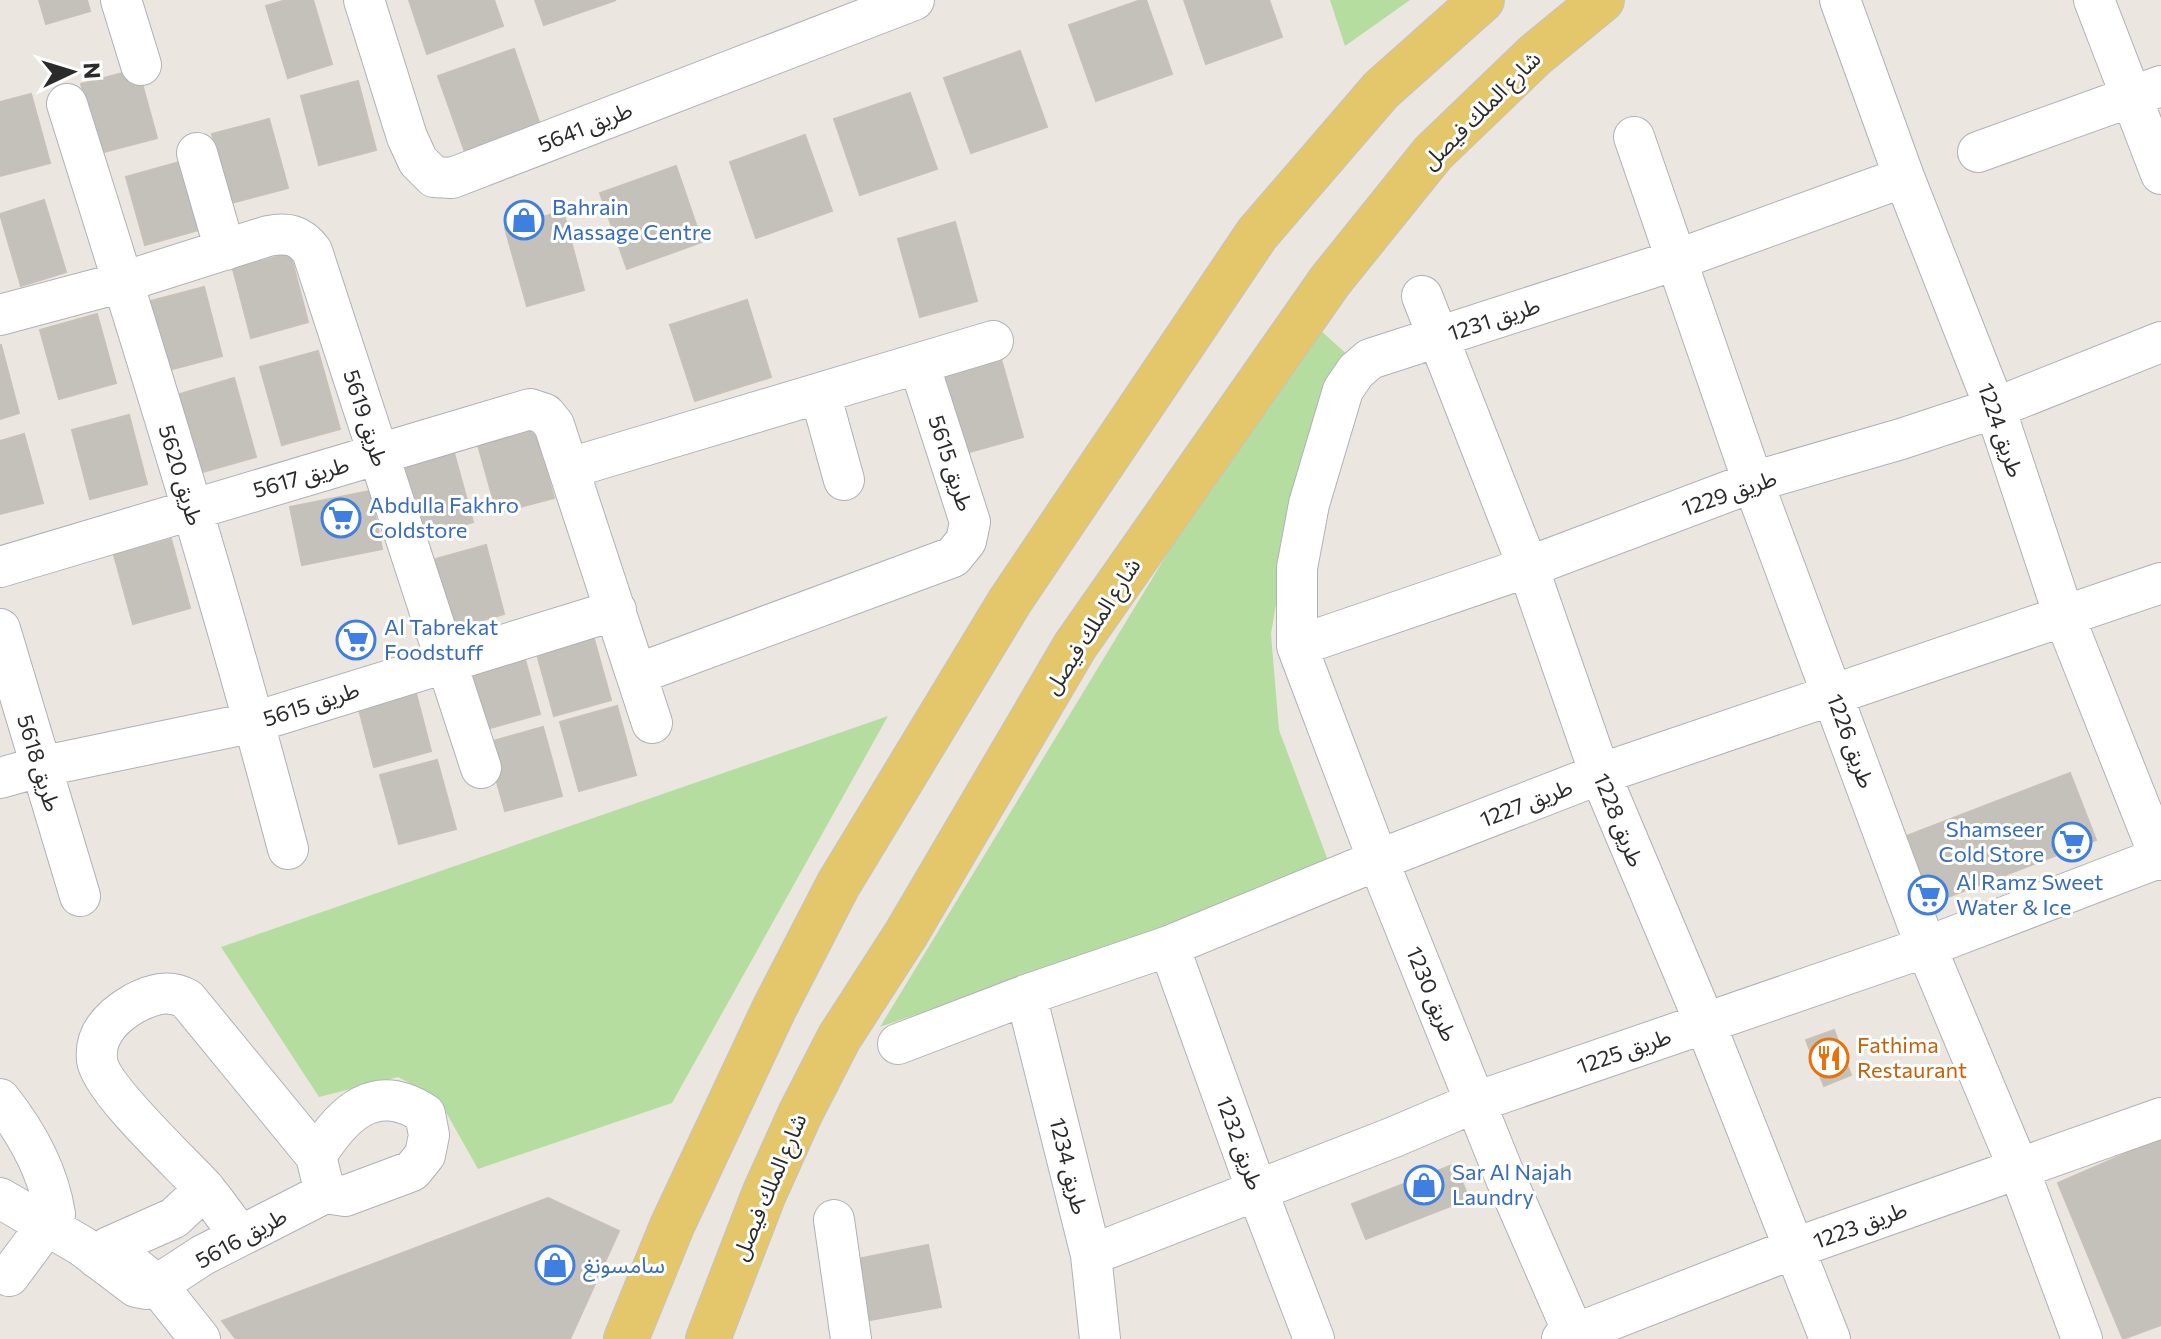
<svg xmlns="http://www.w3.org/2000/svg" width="2161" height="1339" font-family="Commissioner,'Noto Sans Arabic',sans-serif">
  <rect width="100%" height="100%" fill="#ebe6df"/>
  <path fill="#b6dda0" d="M1330,0H1410L1345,46Z
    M1319,329L1351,358L1289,527L1271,634L1279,730L1332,871L880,1027L1246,424Z
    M888,716L672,1103L478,1169L438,1098L398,1077L319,1097L221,947Z"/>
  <path fill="#c4c0ba" stroke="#c7c1b8" stroke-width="2" d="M39,0H87L90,11L46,24Z
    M286,0H313L332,64L288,78L266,6Z
    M409,0H494L503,26L427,54Z
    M535,0H616L544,25Z
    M1141,0H1146L1172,74L1096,101L1069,25Z
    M1184,0H1269L1282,37L1206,64Z
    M514,49L540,125L465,152L438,76Z
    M1020,51L1047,127L971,153L944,78Z
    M138,69L157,138L100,153L81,84Z
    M358,81L376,150L319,165L301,96Z
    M910,93L937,169L860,195L834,119Z
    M31,94L50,163L0,176V102Z
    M269,119L288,188L231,203L212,134Z
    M805,135L832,211L756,238L730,162Z
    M183,161L202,229L145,245L126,177Z
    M676,166L702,242L627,269L600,193Z
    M44,200L66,272L21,286L0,214Z
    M563,211L584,290L527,306L505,228Z
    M955,222L977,301L920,317L898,239Z
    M290,253L308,322L251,338L233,269Z
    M204,287L222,356L165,371L147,302Z
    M747,300L771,377L695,401L670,325Z
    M97,314L116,383L59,399L40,330Z
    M1,345L19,413L0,419V345Z
    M318,351L340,429L282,445L260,367Z
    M1001,359L1023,437L966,453L944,375Z
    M234,378L256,457L199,473L177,395Z
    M129,415L147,484L90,499L72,430Z
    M535,429L554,498L497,513L478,445Z
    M24,434L43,503L0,514V441Z
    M454,453L473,522L416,538L397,469Z
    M370,491L382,549L302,565L290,507Z
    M171,539L190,608L133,624L114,555Z
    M486,545L504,614L447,630L429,561Z
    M592,632L611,700L554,716L535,647Z
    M521,645L540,714L483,730L464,661Z
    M413,682L431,751L374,767L356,698Z
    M617,706L636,775L579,791L560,722Z
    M543,727L562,796L505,811L486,743Z
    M437,760L456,829L399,844L380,775Z
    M2070,773L2096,840L1922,907L1896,840Z
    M1834,1030L1851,1075L1824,1086L1806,1040Z
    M2161,1138V1325L2123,1339L2058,1183Z
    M1455,1164L1469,1199L1366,1239L1352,1204Z
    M548,1198L619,1231L570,1339H236L222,1321Z
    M928,1245L941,1307L859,1322L852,1260Z"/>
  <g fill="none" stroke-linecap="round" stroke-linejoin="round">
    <defs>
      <path id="minor" d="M121,0L141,65
        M364,0L407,137L418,161L434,177L452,178L914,0
        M1840,0L1904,177L1995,408L2064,616L2161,860
        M2094,0L2161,174
        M67,104C145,351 222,598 288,849
        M1634,137L1753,482L1926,947L2018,1167L2082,1339
        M1978,152L2161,86
        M197,153L225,250
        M1422,296L1528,567L1600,774L1705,1023L1830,1339
        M0,315L123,282L268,236C288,232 300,235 312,251L481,768
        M820,393L844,480
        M570,468L993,341
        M0,567L530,409L545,414L554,425L652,723
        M0,629L80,896
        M1297,646L1528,567L1753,482L1901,439L1995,408L2161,342
        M637,674L953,557L966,541L970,522L919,364
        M0,778L39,767L255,722L616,610
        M1169,946L1256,1188L1314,1339
        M1026,995L1091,1255L1100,1339
        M898,1044L1026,995L1169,946L1378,860L1600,774L2161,583
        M0,1099C27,1133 48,1170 55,1214L9,1276
        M0,1198L82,1246L136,1287L146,1289L157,1285L203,1255L325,1193L345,1196L412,1171L425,1155L429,1135L425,1114C375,1081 343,1113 316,1156L325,1193
        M834,1220L851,1339
        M240,1236C228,1220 216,1202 203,1187C181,1163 100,1088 97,1060C94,1033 114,1015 135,1003C153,994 169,989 187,999L316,1156
        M1091,1255L1394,1137L1476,1102L1926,947L2161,857
        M97,1258L109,1247L174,1218L205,1189
        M136,1268L157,1285L200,1339
        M1562,1339L1795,1248L2161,1118
        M1576,1339L1506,1179L1378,860L1297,646V568L1309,504L1343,390L1356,371L1370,359L1676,260L1904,177"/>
      <path id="major" d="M626,1339L672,1226L774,1009L838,885L1010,601L1257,234L1381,90L1482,0
        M708,1339L764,1194L800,1114L839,1038L906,934L1075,646L1330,281L1433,153L1535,55L1602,0"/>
    </defs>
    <use href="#minor" stroke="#afb1ba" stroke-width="42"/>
    <use href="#major" stroke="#c4c4c4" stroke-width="46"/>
    <use href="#minor" stroke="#fff" stroke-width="40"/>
    <use href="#major" stroke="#e4c66b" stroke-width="44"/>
  </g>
  <defs>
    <symbol id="shop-ring" viewBox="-11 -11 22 22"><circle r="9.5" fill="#fff" stroke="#3f7fe0" stroke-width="1.5"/><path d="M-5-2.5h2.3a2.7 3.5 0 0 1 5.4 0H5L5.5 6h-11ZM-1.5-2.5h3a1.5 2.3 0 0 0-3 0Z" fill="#3f7fe0"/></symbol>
    <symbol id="supermarket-ring" viewBox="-11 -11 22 22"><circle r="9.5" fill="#fff" stroke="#3f7fe0" stroke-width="1.5"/><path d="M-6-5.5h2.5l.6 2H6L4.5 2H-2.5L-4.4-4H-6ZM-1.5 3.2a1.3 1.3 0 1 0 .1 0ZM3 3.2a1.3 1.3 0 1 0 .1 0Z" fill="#3f7fe0"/></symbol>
    <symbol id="restaurant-ring" viewBox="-11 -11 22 22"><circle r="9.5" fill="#fff" stroke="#e8710a" stroke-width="1.5"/><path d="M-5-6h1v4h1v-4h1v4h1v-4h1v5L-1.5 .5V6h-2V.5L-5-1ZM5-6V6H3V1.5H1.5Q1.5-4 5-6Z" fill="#e8710a"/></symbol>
  </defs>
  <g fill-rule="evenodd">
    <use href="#shop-ring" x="502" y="198" width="44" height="44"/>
    <use href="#supermarket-ring" x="319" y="496" width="44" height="44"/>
    <use href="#supermarket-ring" x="334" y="618" width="44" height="44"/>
    <use href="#supermarket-ring" x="2050" y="820" width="44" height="44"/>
    <use href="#supermarket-ring" x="1906" y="873" width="44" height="44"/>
    <use href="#restaurant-ring" x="1807" y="1036" width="44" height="44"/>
    <use href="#shop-ring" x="1402" y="1163" width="44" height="44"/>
    <use href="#shop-ring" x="533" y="1243" width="44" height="44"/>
  </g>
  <g text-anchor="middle" stroke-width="6" stroke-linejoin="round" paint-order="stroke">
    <g font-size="22" fill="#2b2b2b" stroke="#fff">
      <text transform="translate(1481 110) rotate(-45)" y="8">شارع الملك فيصل</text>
      <text transform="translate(585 127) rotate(-22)" y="8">طريق 5641</text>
      <text transform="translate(1494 319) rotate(-18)" y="8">طريق 1231</text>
      <text transform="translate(366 418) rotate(72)" y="8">طريق 5619</text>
      <text transform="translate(2001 430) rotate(71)" y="8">طريق 1224</text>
      <text transform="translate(951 463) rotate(72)" y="8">طريق 5615</text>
      <text transform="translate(181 475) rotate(73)" y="8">طريق 5620</text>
      <text transform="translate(301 477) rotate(-16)" y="8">طريق 5617</text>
      <text transform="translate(1729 493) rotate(-19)" y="8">طريق 1229</text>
      <text transform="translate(1092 626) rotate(-57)" y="8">شارع الملك فيصل</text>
      <text transform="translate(311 704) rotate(-18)" y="8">طريق 5615</text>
      <text transform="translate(1851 741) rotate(70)" y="8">طريق 1226</text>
      <text transform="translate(39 763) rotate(73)" y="8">طريق 5618</text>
      <text transform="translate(1526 803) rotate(-21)" y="8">طريق 1227</text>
      <text transform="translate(1619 820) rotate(68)" y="8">طريق 1228</text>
      <text transform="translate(1432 994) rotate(68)" y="8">طريق 1230</text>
      <text transform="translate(1624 1051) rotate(-19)" y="8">طريق 1225</text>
      <text transform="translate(1240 1143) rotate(70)" y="8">طريق 1232</text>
      <text transform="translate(1069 1166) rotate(76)" y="8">طريق 1234</text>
      <text transform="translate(769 1187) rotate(-67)" y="8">شارع الملك فيصل</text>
      <text transform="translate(1860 1225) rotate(-20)" y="8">طريق 1223</text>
      <text transform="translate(241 1238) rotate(-29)" y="8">طريق 5616</text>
    </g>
    <g font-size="22" fill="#366cbe" stroke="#fff" text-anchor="start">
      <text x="552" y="215">Bahrain<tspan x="552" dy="25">Massage Centre</tspan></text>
      <text x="369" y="513">Abdulla Fakhro<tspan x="369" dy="25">Coldstore</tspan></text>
      <text x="384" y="635">Al Tabrekat<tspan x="384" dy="25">Foodstuff</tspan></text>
      <text x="2044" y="837" text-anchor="end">Shamseer<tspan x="2044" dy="25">Cold Store</tspan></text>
      <text x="1956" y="890">Al Ramz Sweet<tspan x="1956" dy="25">Water &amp; Ice</tspan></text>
      <text x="1452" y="1180">Sar Al Najah<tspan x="1452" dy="25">Laundry</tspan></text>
      <text x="583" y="1273">سامسونغ</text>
    </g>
    <g font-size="22" fill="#c56008" stroke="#fff" text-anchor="start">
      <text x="1857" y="1053">Fathima<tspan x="1857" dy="25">Restaurant</tspan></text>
    </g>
  </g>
  <g transform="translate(72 72) rotate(86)" stroke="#ffffff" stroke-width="6" paint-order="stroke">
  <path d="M0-6L14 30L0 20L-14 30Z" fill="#2b2b2b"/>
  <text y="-12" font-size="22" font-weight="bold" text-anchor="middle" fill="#2b2b2b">N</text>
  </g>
</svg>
